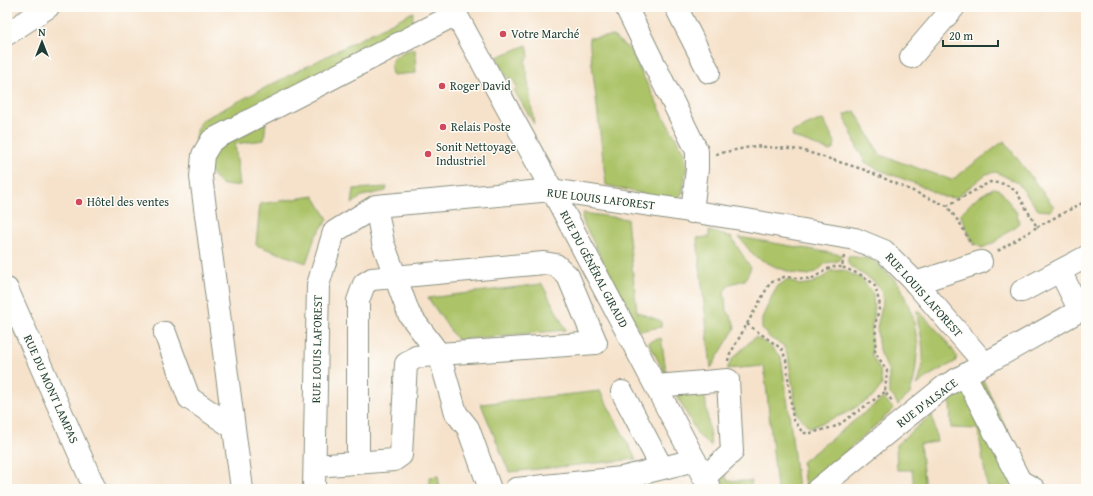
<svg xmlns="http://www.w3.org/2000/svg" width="1093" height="496" font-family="'Gentium Book Plus',serif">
  <rect width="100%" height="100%" fill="#fdfcf7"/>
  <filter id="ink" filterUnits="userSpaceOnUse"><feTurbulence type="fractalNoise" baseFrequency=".025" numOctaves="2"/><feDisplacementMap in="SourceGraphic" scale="8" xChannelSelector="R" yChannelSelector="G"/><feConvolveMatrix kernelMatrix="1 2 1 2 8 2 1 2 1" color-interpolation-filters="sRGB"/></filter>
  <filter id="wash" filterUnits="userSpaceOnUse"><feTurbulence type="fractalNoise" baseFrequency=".012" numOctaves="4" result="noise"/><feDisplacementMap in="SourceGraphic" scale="16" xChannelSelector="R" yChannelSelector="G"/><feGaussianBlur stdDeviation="0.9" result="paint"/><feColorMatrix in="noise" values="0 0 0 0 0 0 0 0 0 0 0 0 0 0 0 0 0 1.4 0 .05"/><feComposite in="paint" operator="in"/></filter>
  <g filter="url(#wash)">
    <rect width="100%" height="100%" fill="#f6e2cb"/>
    <path fill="#acc368" stroke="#66804e" d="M413,12L412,30L204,134L194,141L200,121Z
      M613,36L630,50L667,123L685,154L687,166L682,194L673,201L606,185L589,38Z
      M527,45L529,56L525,61L534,124L514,90L517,88L512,77L508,79L497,57Z
      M415,48L416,73L392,75L391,68L392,60L401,53Z
      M855,111L880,155L952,180L1004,141L1054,207L1050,211L1038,210L1018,183L996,172L986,174L956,198L944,197L914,183L877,169L865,162L857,147L844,115Z
      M823,120L835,142L834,149L830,151L793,137L792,132L817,121Z
      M266,122L264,140L235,144L240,185C222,187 218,185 209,169L214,151Z
      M387,187L386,191L362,196L352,204L354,189Z
      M993,188L999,189L1017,213L1019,223L995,242L982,248L972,242L960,214L975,199Z
      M314,196L328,219L315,237L306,263L256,245L260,204Z
      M583,213L627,219L637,312L661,321V327L639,331L584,224L582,217Z
      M709,231L731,237L751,268L745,280L730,284L724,291L726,309L733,320L735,328L711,368L697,238L709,237Z
      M739,237L843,255L838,261L826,263L818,271L809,275L793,273L776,267L754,256Z
      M848,256L872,259L900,285L913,317L918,345L915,375L910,394L898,405L894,398L889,393V371L880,354L878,342L877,327L883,302L881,290L872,280L851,267L848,264Z
      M843,270L862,279L873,294L874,312L871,335L872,356L880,370L882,385L873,397L846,413L810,428L797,414L788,356L783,345L770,338L762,329V318L772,296L778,286L788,279L799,285L812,283L824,277L830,271Z
      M542,284L566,330L457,340L428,298Z
      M917,310C928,319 951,345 957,357L955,362L932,374L917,385C924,368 924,353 921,335C919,327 917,319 917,310Z
      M755,337L769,345L781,357L789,412L798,489H777L764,366L727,369L732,359Z
      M661,338L667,377L648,342Z
      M983,380L1028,475C1017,481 998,495 987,486L978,429L951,428L950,400Z
      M704,387L711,446L698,435L676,394Z
      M600,391L636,459L509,472L481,404Z
      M883,398L894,409L805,488L802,462Z
      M932,414L937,442L920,444L925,489H914L912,470H897L896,445Z
      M724,472L728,481H751L752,489H726L719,473Z
      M438,476L440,489H430L429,477Z"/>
  </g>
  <g filter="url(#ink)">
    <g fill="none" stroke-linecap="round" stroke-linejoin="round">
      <defs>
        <path id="minor" d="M452,7L552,190L710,489
          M626,7L697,151V169L692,212
          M676,7L709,72
          M7,34L48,7
          M911,57L954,7
          M376,206L383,243L409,314L439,354L456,413L468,428L490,489
          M1060,271L1080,311
          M915,283L981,262
          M7,289L95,489
          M1022,291L1086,257
          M165,333L189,398L234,428
          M965,375L1020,481L1034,489
          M656,386L728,380L732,452L704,478
          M622,392L662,468
          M315,466L394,460L401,455L406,364L416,357L439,354L596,343L568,276L556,265L544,263L372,279L364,284L358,301V462
          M242,489L201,177L203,155L212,140L456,14
          M314,489L318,285L334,232L376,206L552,190L741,219L855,239L884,251L911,278L985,364
          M516,489L622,478L695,460
          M818,489L945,386L1086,307"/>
      </defs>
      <use href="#minor" stroke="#8a9080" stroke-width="24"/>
      <path stroke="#8a9080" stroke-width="2.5" stroke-dasharray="3 3" stroke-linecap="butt" d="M716,154L755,146L801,150L865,170L947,206L961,225L972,245
        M947,206L990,182L1005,184L1016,191L1037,227L996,252
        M1037,227L1086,201
        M844,256L842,267L861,275L874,284L876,290L880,305L876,321L875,352L887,371L885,392L893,402
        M747,324L782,349L786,360L793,419L803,433H811L837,426L885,392
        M728,361L729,356L770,283L784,277L811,279L831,267H842"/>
      <use href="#minor" stroke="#fff" stroke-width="22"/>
    </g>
  </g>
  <g fill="#d1495b" stroke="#fdfcf7" stroke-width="1.5">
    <circle cx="503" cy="34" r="4"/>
    <circle cx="442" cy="86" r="4"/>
    <circle cx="443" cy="127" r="4"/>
    <circle cx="428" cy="154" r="4"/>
    <circle cx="79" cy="202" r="4"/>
  </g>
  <g text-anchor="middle" stroke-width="3" stroke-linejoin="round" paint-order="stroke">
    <g font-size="12" fill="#1f3d34" stroke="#fdfcf7" text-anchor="start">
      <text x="511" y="38">Votre Marché</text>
      <text x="450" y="90">Roger David</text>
      <text x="451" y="131">Relais Poste</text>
      <text x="436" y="151">Sonit Nettoyage<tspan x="436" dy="14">Industriel</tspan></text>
      <text x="87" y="206">Hôtel des ventes</text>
    </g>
    <g font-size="12" fill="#1f3d34" stroke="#fdfcf7">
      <text transform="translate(601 199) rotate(7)" y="4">RUE LOUIS LAFOREST</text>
      <text transform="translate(594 269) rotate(62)" y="4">RUE DU GÉNÉRAL GIRAUD</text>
      <text transform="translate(924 295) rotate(48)" y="4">RUE LOUIS LAFOREST</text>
      <text transform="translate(317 349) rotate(-89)" y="4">RUE LOUIS LAFOREST</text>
      <text transform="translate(51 389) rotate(66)" y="4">RUE DU MONT LAMPAS</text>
      <text transform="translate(927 403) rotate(-37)" y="4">RUE D'ALSACE</text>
    </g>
  </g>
  <rect width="1093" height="496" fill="none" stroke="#fdfcf7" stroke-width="24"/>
  <g transform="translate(42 42)" stroke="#fdfcf7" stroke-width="3" paint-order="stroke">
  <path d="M0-3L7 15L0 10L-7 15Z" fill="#1f3d34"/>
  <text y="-6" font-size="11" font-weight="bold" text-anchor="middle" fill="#1f3d34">N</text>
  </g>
  <path d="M943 40v6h55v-6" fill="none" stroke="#1f3d34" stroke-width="2"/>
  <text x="949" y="40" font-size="12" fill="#1f3d34" stroke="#fdfcf7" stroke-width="3" paint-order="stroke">20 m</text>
</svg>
